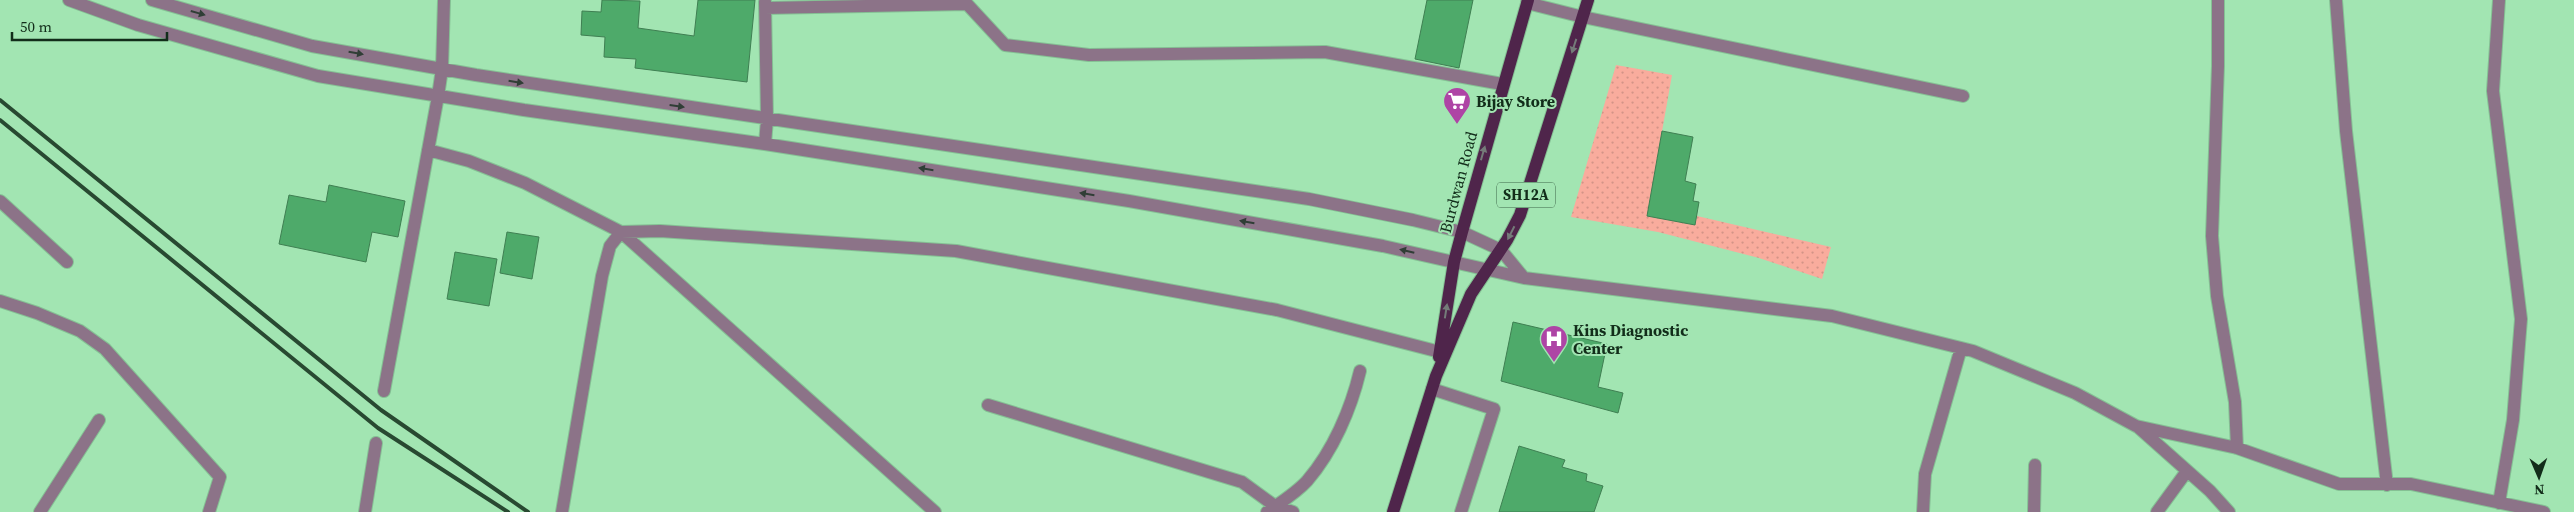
<svg xmlns="http://www.w3.org/2000/svg" width="2574" height="512" font-family="'Source Serif 4',serif">
  <defs>
    <pattern id="grass-dots" width="8" height="8" patternUnits="userSpaceOnUse" patternTransform="scale(1.25)"><rect width="8" height="8" fill="#f9ac9d"/><path d="M2 2h.1M6 6h.1" fill="none" stroke="#d49487" stroke-width="1.8" stroke-linecap="round"/></pattern>
  </defs>
  <rect width="100%" height="100%" fill="#a2e5b2"/>
  <path fill="url(#grass-dots)" d="M1616,65L1672,75L1647,216L1695,225L1697,216L1831,247L1822,279L1759,258L1658,232L1571,217Z"/>
  <path fill="#4eaa6a" stroke="#3f7f52" d="M602,0L640,1L638,28L694,36L698,0H755L747,82L635,68L636,59L604,57L605,37L581,35L582,11L601,12Z
    M1427,0H1473L1459,68L1415,59Z
    M1662,131L1693,137L1685,181L1696,184L1693,201L1699,202L1695,225L1647,216Z
    M329,185L405,201L398,237L372,232L366,262L279,244L289,195L326,202Z
    M507,232L539,237L532,279L500,273Z
    M455,252L497,259L489,306L447,299Z
    M1513,322L1607,344L1598,387L1623,393L1618,413L1501,381Z
    M1519,446L1565,460L1562,467L1587,474L1586,481L1603,486L1594,512H1499Z"/>
  <g fill="none" stroke-linecap="round" stroke-linejoin="round">
    <defs>
      <path id="minor" d="M69,0L138,25L318,76L524,110L765,144L1129,201L1383,246L1524,278L1832,316L1973,351L2075,393L2136,426L2237,448L2339,484H2411L2544,512
        M152,0L312,46L476,75L1309,199L1413,220L1462,232L1501,250L1524,278
        M2218,0V66L2212,236L2217,296L2235,402L2237,448
        M2336,0L2346,131L2387,485
        M1527,3L1583,17L1963,96
        M765,8L967,4L1005,45L1089,55L1325,52L1502,84
        M765,144L767,119L765,2
        M428,150L469,161L525,183L621,232L935,512
        M0,201L67,262
        M0,301L37,313L80,331L105,349L220,477L209,512
        M1432,389L1494,409L1461,512
        M384,391L438,96L442,69L444,0
        M988,405L1242,482L1275,506L1293,512
        M2138,427L2210,491L2229,512
        M2499,503L2513,420L2521,319L2493,91L2499,0
        M40,512L99,420
        M365,512L376,443
        M562,512L602,276L610,246L621,232L660,231L956,251L1277,310L1440,352
        M1267,512C1280,503 1296,493 1307,481C1333,451 1351,409 1360,371
        M1923,512L1925,474L1961,348
        M2034,512L2035,465
        M2157,512L2187,471"/>
      <path id="major" d="M1439,357L1454,262L1462,232L1528,0
        M1393,512L1436,376L1471,294L1507,240L1520,215L1588,0"/>
    </defs>
    <use href="#minor" stroke="#85c094" stroke-width="14"/>
    <use href="#major" stroke="#85c094" stroke-width="14"/>
    <use href="#minor" stroke="#8c7388" stroke-width="12"/>
    <use href="#major" stroke="#4f254b" stroke-width="12"/>
    <path stroke="#284931" stroke-width="4" d="M0,100L381,410L528,512
      M0,120L378,428L508,512"/>
  </g>
  <defs><path id="oneway-solid" d="M-6-.8H1V-3.2L6.5 0L1 3.2V.8H-6Z" transform="scale(1.25)"/></defs>
  <g fill="#303e36">
    <use href="#oneway-solid" transform="translate(198 13) rotate(16)"/>
    <use href="#oneway-solid" transform="translate(356 53) rotate(10)"/>
    <use href="#oneway-solid" transform="translate(516 82) rotate(9)"/>
    <use href="#oneway-solid" transform="translate(677 106) rotate(8)"/>
    <use href="#oneway-solid" transform="translate(926 169) rotate(-171)"/>
    <use href="#oneway-solid" transform="translate(1087 194) rotate(-171)"/>
    <use href="#oneway-solid" transform="translate(1247 222) rotate(-170)"/>
    <use href="#oneway-solid" transform="translate(1407 251) rotate(-167)"/>
  </g>
  <g fill="#747b79">
    <use href="#oneway-solid" transform="translate(1574 46) rotate(108)"/>
    <use href="#oneway-solid" transform="translate(1483 153) rotate(-74)"/>
    <use href="#oneway-solid" transform="translate(1511 233) rotate(117)"/>
    <use href="#oneway-solid" transform="translate(1446 311) rotate(-81)"/>
  </g>
  <defs>
    <symbol id="supermarket-pin" viewBox="-11 -11 22 30"><path d="M0 17L-7.5 6A9.5 9.5 0 1 1 7.5 6Z" fill="#ae44a5" stroke="#a2e5b2"/><path d="M-6-5.5h2.5l.6 2H6L4.5 2H-2.5L-4.4-4H-6ZM-1.5 3.2a1.3 1.3 0 1 0 .1 0ZM3 3.2a1.3 1.3 0 1 0 .1 0Z" fill="#fff"/></symbol>
    <symbol id="hospital-pin" viewBox="-11 -11 22 30"><path d="M0 17L-7.5 6A9.5 9.5 0 1 1 7.5 6Z" fill="#ae44a5" stroke="#a2e5b2"/><path d="M-5-5h3v3.5h4V-5h3V5h-3V1.5h-4V5h-3Z" fill="#fff"/></symbol>
  </defs>
  <g fill-rule="evenodd">
    <use href="#supermarket-pin" x="1441" y="85" width="32" height="43"/>
    <use href="#hospital-pin" x="1538" y="323" width="32" height="43"/>
  </g>
  <g text-anchor="middle" stroke-width="4" stroke-linejoin="round" paint-order="stroke">
    <rect fill="#a2e5b2" stroke="#3d6448" stroke-width="1" x="1497" y="182.5" width="58" height="25" rx="4"/>
    <g font-size="15" font-weight="bold" fill="#122d1a">
      <text x="1526" y="200">SH12A</text>
    </g>
    <g font-size="16" font-weight="bold" fill="#122d1a" stroke="#a2e5b2" text-anchor="start">
      <text x="1476" y="107">Bijay Store</text>
      <text x="1573" y="336">Kins Diagnostic<tspan x="1573" dy="18">Center</tspan></text>
    </g>
    <g font-size="16" fill="#122d1a" stroke="#a2e5b2">
      <text transform="translate(1458 182) rotate(-75)" y="6">Burdwan Road</text>
    </g>
  </g>
  <g transform="translate(2539 477) rotate(178)" stroke="#a2e5b2" stroke-width="4" paint-order="stroke">
  <path d="M0-4L9 19L0 12L-9 19Z" fill="#122d1a"/>
  <text y="-8" font-size="14" font-weight="bold" text-anchor="middle" fill="#122d1a">N</text>
  </g>
  <path d="M12 32v8h155v-8" fill="none" stroke="#122d1a" stroke-width="2.5"/>
  <text x="20" y="32" font-size="15" fill="#122d1a" stroke="#a2e5b2" stroke-width="4" paint-order="stroke">50 m</text>
</svg>
